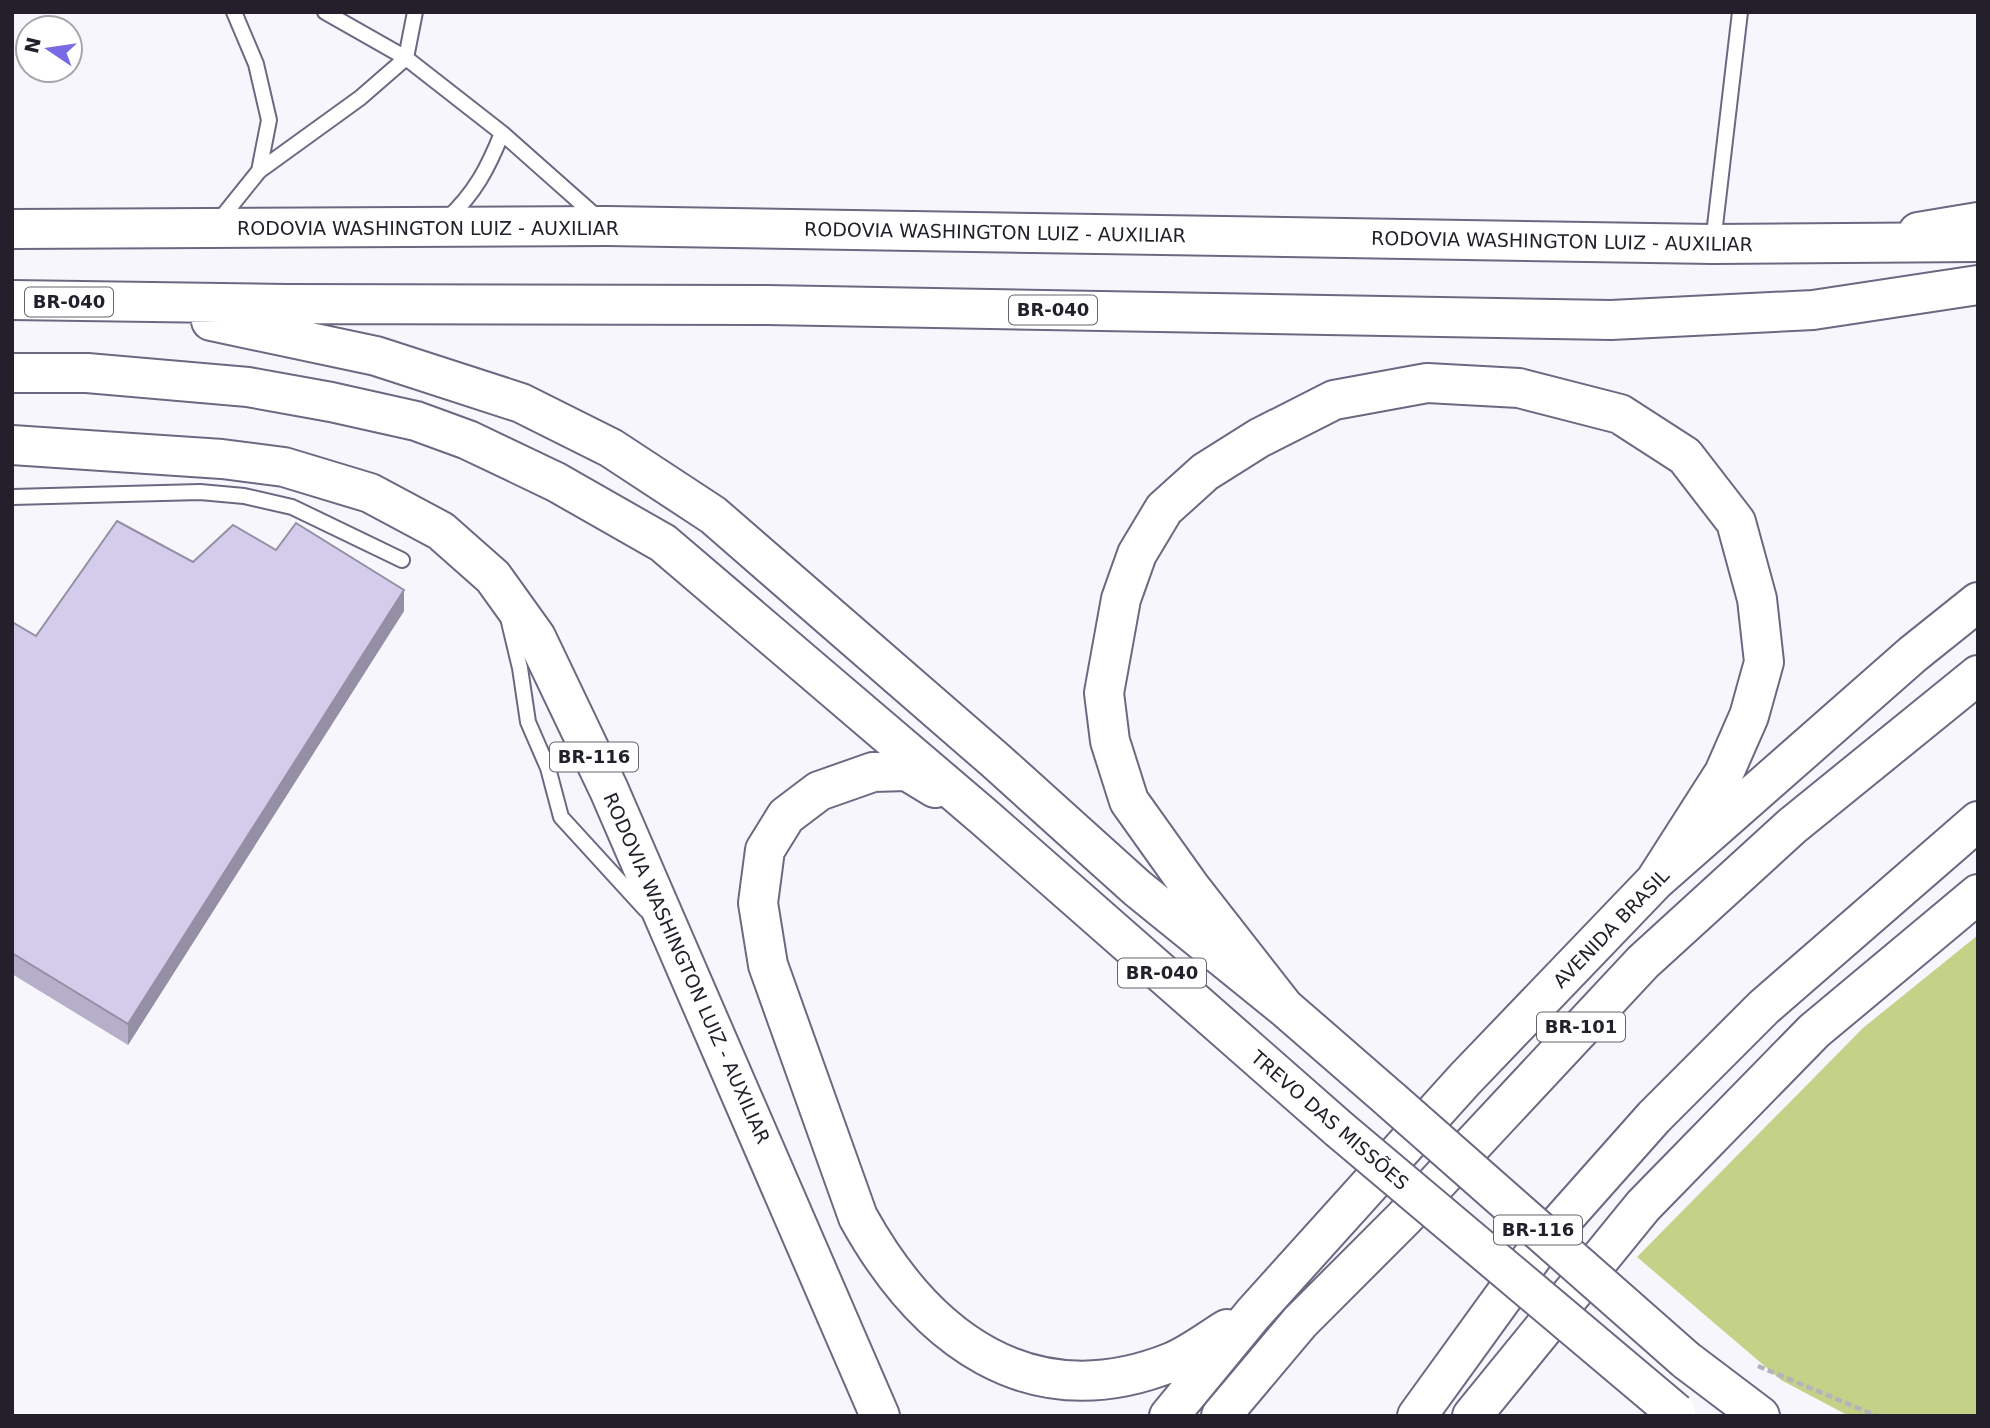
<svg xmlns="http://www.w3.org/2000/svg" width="1990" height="1428" font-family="'DejaVu Sans',sans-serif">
  <rect width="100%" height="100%" fill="#f8f6fd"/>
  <path fill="#c3d286" d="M1978,935V1416H1849L1781,1380L1637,1257L1863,1028Z"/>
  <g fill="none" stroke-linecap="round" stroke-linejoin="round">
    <defs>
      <path id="lane" d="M325,12L406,58L502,133L599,219
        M259,171L360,98L406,58L415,12
        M447,219C475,193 488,168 502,133
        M218,222L259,171L269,120L256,64L234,12
        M1713,243L1740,12
        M12,497L200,492L244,496L292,507L402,560
        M509,622L520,668L528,722L548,768L561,817L646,910"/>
      <path id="secondary" d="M1918,232L1978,222"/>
      <path id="highway" d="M12,229L607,226L1713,244L1978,242
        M12,300L286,304L767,305L1611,320L1813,310L1978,285
        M211,321L376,356L521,403L611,448L713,515L995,760L1137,888L1284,1007L1391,1100
        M12,373H87L248,387L331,402L416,421L468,440L556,482L663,543L984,817L1339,1129
        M12,445L222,459L284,467L370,493L441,531L493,577L536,637L609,790L880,1416
        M935,788L907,771L873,772L819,791L786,816L765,850L758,903L768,965L858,1217C925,1338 1030,1419 1172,1362C1191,1354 1209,1340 1227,1329
        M1284,1007L1191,888L1129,801L1110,741L1104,693L1121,599L1137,554L1164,509L1205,472L1259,438L1334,400L1427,383L1519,388L1620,414L1685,456L1736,522L1757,599L1764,662L1749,716L1724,773L1655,881
        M1686,1360L1760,1416
        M1169,1416L1253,1314L1465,1079L1655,881L1913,654L1978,602
        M1221,1416L1300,1322L1404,1218L1643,962L1792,826L1978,675
        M1417,1416L1543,1242L1654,1117L1764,1007L1978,821
        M1472,1416L1643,1206L1814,1031L1978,894"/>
    </defs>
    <use href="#lane" stroke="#6e6781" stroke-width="18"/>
    <use href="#secondary" stroke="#6e6781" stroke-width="42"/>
    <use href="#highway" stroke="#6e6781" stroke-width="42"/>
    <path stroke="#b4b2ba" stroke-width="4.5" stroke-dasharray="7 3.5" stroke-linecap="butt" d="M1758,1366L1877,1416"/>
    <use href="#lane" stroke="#fff" stroke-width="14"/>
    <use href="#secondary" stroke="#fff" stroke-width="38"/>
    <use href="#highway" stroke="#fff" stroke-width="38"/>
    <defs>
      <path id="highway-bridge" d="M1391,1100L1686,1360
        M1339,1129L1676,1413"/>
    </defs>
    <use href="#highway-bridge" stroke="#6e6781" stroke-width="42" stroke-linecap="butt"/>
    <use href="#highway-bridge" stroke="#fff" stroke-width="38"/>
  </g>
  <path fill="#b6afca" d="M276,550L404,611L128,1045L12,974V622L36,636L193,562Z"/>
  <path fill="#948fa4" d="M404,590V611L128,1045V1024Z"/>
  <path fill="#d4cceb" stroke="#948fa4" stroke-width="2" d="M117,521L193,562L233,525L276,550L296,523L404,590L128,1024L12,953V622L36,636Z"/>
  <g text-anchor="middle" stroke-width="5" stroke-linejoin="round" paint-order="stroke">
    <g fill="#fff" stroke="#65636b" stroke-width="2">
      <rect x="25" y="287.5" width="88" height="29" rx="5"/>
      <rect x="1009" y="295.5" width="88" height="29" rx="5"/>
      <rect x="550" y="742.5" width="88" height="29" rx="5"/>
      <rect x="1118" y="958.5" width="88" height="29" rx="5"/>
      <rect x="1537" y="1012.5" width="88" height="29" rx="5"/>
      <rect x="1494" y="1215.5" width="88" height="29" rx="5"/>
    </g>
    <g font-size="18" font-weight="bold" fill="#23202b">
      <text x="69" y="308">BR-040</text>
      <text x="1053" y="316">BR-040</text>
      <text x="594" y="763">BR-116</text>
      <text x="1162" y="979">BR-040</text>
      <text x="1581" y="1033">BR-101</text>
      <text x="1538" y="1236">BR-116</text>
    </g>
    <g font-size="19" fill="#23202b" stroke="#fff">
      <text x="428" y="235">RODOVIA WASHINGTON LUIZ - AUXILIAR</text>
      <text transform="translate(995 232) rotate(1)" y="7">RODOVIA WASHINGTON LUIZ - AUXILIAR</text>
      <text transform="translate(1562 241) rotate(1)" y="7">RODOVIA WASHINGTON LUIZ - AUXILIAR</text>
      <text transform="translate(1611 928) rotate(-46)" y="7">AVENIDA BRASIL</text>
      <text transform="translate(687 968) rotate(66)" y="7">RODOVIA WASHINGTON LUIZ - AUXILIAR</text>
      <text transform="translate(1330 1120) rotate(41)" y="7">TREVO DAS MISSÕES</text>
    </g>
  </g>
  <rect width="1990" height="1428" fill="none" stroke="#23202b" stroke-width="28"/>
  <g transform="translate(49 49) rotate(283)"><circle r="33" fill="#ffffff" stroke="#a7a6aa" stroke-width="2"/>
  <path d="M0-5L12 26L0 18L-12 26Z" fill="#786ae5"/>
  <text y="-10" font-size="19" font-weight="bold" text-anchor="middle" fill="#23202b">N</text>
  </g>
</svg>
